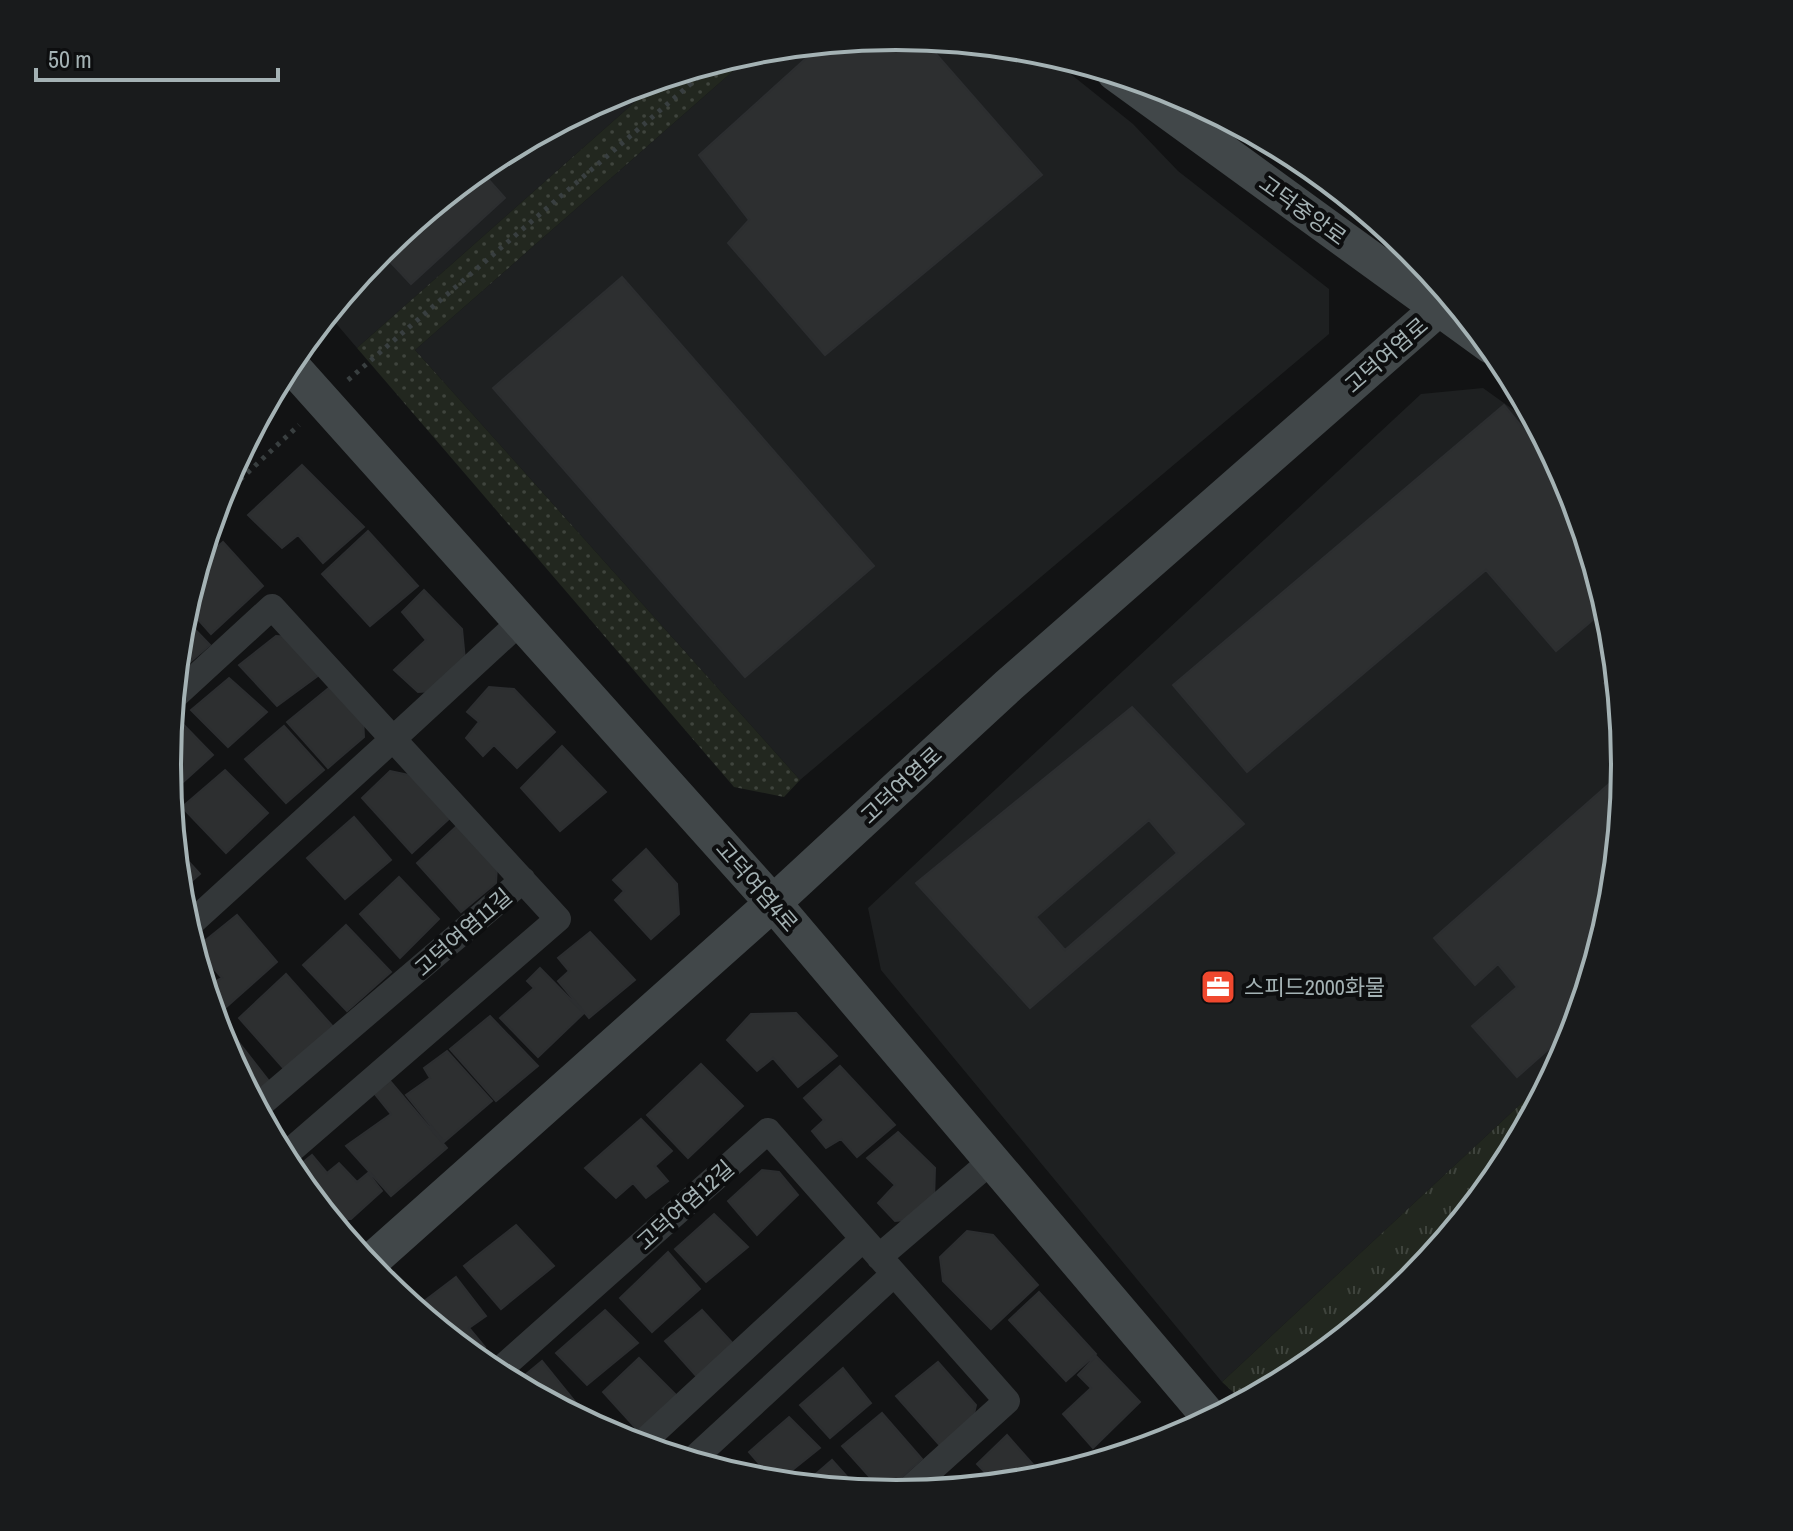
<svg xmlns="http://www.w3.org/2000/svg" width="1793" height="1531" font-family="'Archivo Narrow','Noto Sans KR',sans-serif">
  <defs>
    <pattern id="grass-tufts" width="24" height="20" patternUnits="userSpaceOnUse" patternTransform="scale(2)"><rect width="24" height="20" fill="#22271f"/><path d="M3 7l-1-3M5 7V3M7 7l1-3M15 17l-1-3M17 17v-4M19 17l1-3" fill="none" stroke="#3f443d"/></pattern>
    <pattern id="park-dots" width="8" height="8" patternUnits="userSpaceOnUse" patternTransform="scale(2)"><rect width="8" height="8" fill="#22271f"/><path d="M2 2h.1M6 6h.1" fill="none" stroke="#3f443d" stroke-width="1.8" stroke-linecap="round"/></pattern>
  </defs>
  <rect width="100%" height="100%" fill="#121314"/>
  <path fill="#1e2021" d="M897,36L1042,51L1133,124L1178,171L1329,289V334L800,780L415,350L757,50Z
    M662,78L357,348L328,314L344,295L364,280L360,275L381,249L492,159L618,91Z
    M1483,388L1539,428L1571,487L1612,624L1626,766L1612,908L1570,1045L1556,1071L1222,1382L881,970L868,908L1421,394Z"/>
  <path fill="url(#grass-tufts)" d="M1556,1071C1539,1104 1523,1143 1501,1173C1432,1268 1349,1347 1245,1403L1222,1382Z"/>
  <path fill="url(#park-dots)" d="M757,50L415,350L800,780L784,797L734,787L357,348L662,78Z"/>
  <path fill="#2d2f30" stroke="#2c2e30" stroke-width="2" fill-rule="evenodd" d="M897,36L923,39L1042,175L825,355L728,243L749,220L699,155L823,43Z
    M631,87L603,112L596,103L618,91Z
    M479,169L505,198L411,284L380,251Z
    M622,277L874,566L745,677L493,388Z
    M1504,405L1571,487L1607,608L1556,651L1486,570L1247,772L1173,685Z
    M302,465L364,527L323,563L298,535L282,548L248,515Z
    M368,531L418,586L370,626L322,574Z
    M223,542L263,586L211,634L186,606L200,562Z
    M424,590L462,629L465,660L433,691L418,692L394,670L426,640L402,612Z
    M183,617L210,645L176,674L181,623Z
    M276,636L293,637L326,670L277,706L239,665Z
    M1617,672L1620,701L1604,683Z
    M229,678L267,712L228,747L191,710Z
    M335,683L363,717L364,737L328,768L287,722Z
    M489,687L514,689L555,732L517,768L494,745L483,756L466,738L479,722L467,712Z
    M1132,707L1244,824L1030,1008L916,883ZM1149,820L1177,853L1065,950L1036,917Z
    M178,719L213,755L170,794L167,765L171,725Z
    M284,726L324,770L286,803L245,759Z
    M562,746L606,792L560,831L521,788Z
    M1626,769L1612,908L1577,1024L1517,1077L1472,1026L1517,987L1498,964L1475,985L1434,938Z
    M225,770L268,813L226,853L182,807Z
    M390,771L413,776L451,817L412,853L362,798Z
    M354,817L391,860L345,899L307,858Z
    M458,825L497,866L496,883L461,912L417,863Z
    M175,847L200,874L179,892Z
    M646,849L677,884L679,914L651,939L615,900L624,891L613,880Z
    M399,877L439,919L400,958L360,914Z
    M237,915L277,962L224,1009L206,986L222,978L196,948Z
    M346,925L391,972L347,1011L303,965Z
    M590,932L635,980L589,1018L558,981L569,971L558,958Z
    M540,968L584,1013L538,1057L500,1018L534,988L527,981Z
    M286,974L335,1029L286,1071L239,1018Z
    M796,1013L837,1056L798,1087L773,1058L757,1071L727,1040L751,1014Z
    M490,1016L538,1066L496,1101L450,1049Z
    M230,1031L276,1090L255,1106L222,1044L221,1039Z
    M447,1051L492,1101L444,1142L406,1095L430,1078L424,1068Z
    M701,1064L743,1106L688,1158L647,1115Z
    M840,1066L895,1125L857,1157L841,1139L826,1148L812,1131L824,1120L804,1098Z
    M390,1081L447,1148L391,1196L346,1146L391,1114L374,1093Z
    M641,1119L672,1151L655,1166L668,1181L646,1198L633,1183L616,1198L585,1168Z
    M898,1132L935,1168L934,1201L917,1219L895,1221L878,1203L895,1185L867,1158Z
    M312,1155L327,1173L339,1163L357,1182L368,1173L382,1191L351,1219H330L295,1177V1169Z
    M762,1170L779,1172L798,1195L757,1235L728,1201Z
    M714,1214L748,1247L706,1282L675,1249Z
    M516,1225L554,1266L501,1309L464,1266Z
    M967,1231L993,1235L1038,1285L991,1329L943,1281L940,1257Z
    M668,1252L700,1289L652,1332L620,1298Z
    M456,1277L486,1316L469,1328L485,1347L472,1357L419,1313V1305Z
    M1039,1292L1096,1354L1066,1381L1009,1320Z
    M605,1310L638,1343L587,1385L556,1353Z
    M702,1310L736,1347L699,1379L665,1341Z
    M1096,1356L1140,1402L1093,1448L1063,1414L1091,1388L1078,1375Z
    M639,1358L683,1402L643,1436L603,1392Z
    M542,1361L576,1403L566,1412L514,1384Z
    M938,1362L976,1405L971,1427L944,1450L896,1396Z
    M843,1368L871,1403L830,1438L800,1405Z
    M882,1413L922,1459L884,1493L842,1446Z
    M789,1417L820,1448L776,1483L749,1452Z
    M1007,1435L1046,1479L997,1485L977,1464Z
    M832,1460L860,1491L802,1486Z"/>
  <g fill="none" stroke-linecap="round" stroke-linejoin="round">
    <path stroke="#393f40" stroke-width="5" stroke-dasharray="4 6" stroke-linecap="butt" d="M348,380L716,62
      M218,500L299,425"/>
    <path stroke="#333739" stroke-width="26" d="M174,697L272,607L393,739L521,621
      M187,927L393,739L558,919L283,1157
      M256,1108L523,880
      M879,1257L990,1162
      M495,1374L768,1131L1007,1401L904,1494
      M639,1446L863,1239
      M690,1462L894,1274"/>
    <path stroke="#414749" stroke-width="36" d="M1115,73L1491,346
      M289,363L773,903L1212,1420
      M367,1265L773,903L1009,685L1438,309"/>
  </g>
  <defs>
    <symbol id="office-square" viewBox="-11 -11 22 22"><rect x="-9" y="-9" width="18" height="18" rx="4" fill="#f0482e" stroke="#0d0e0f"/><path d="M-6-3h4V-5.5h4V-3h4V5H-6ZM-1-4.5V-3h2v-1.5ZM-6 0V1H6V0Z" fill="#fff"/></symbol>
  </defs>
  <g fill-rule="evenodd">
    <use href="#office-square" x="1198" y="967" width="40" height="40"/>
  </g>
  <g text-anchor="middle" stroke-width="8" stroke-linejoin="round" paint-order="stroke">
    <g font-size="22" fill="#a4b2b4" stroke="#0d0e0f">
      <text transform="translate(1303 210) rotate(36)" y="8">고덕중앙로</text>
      <text transform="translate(1386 355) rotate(-41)" y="8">고덕여염로</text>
      <text transform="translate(901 785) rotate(-43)" y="8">고덕여염로</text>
      <text transform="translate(757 886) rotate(49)" y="8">고덕여염4로</text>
      <text transform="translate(463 932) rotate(-41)" y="8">고덕여염11길</text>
      <text transform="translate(685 1205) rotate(-42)" y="8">고덕여염12길</text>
    </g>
    <g font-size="22" fill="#a4b2b4" stroke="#0d0e0f" text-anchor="start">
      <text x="1244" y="995">스피드2000화물</text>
    </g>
  </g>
  <path d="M0 0H1793V1531H0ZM181 765a715 715 0 1 1 1430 0a715 715 0 1 1-1430 0Z" fill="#191b1c" fill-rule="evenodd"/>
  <path fill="none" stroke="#a4b2b4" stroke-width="4" d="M181 765a715 715 0 1 1 1430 0a715 715 0 1 1-1430 0Z"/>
  <path d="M36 68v12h242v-12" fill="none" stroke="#a4b2b4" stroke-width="4"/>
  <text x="48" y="68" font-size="24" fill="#a4b2b4" stroke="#0d0e0f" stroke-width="6" paint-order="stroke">50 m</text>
</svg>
